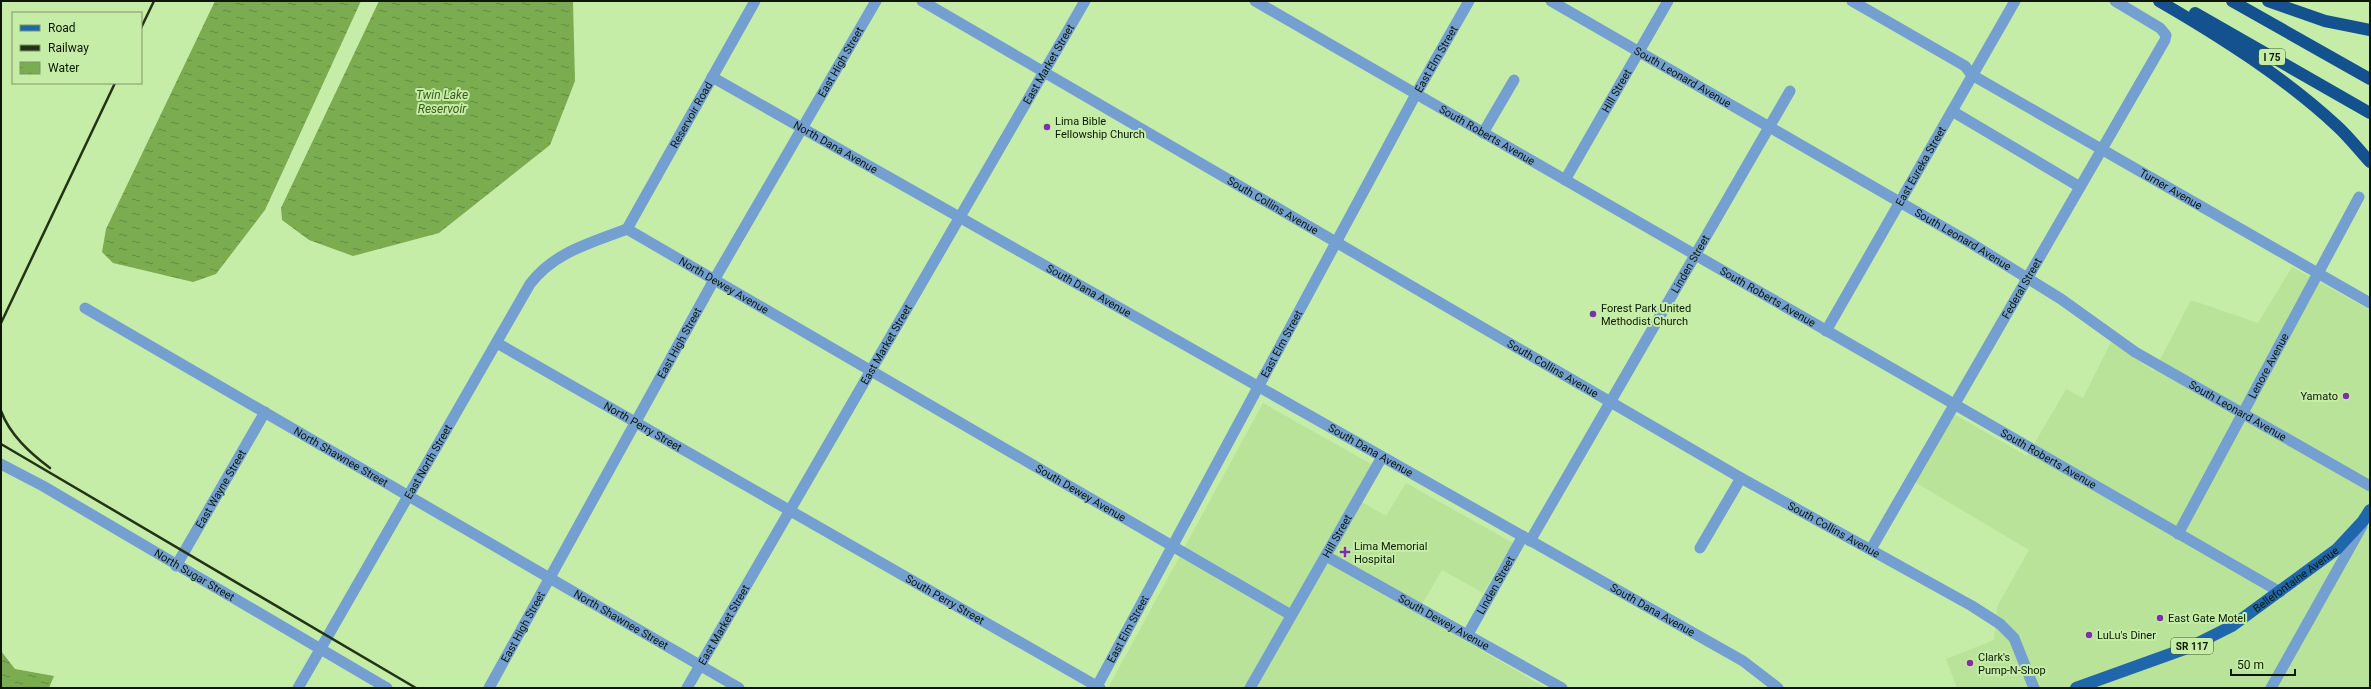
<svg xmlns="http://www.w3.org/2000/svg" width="2371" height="689" font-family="Roboto,sans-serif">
  <defs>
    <pattern id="water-ripples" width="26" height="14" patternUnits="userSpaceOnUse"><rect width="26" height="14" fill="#7bac50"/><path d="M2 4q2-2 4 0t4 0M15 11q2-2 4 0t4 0" fill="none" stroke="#638b40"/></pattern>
  </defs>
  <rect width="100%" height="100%" fill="#c6eda8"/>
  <path fill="#b8e398" d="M2292,267L2370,310V688H1957L1946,659L1994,640L1997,607L2029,550L1908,478L1945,409L2027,456L2066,389L2083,398L2111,342L2154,371L2191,300L2258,323Z
    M1263,403L1380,469L1362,502L1386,516L1406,483L1513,543L1483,593L1442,570L1417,613L1546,688H1108Z"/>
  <path fill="url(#water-ripples)" d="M215,1H361L265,210L216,274L193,282L113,263L102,252L106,229Z
    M379,1H573L575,81L550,145L439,233L353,256L309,240L282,220L281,208Z
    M1,651L15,669L54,676L49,688H1Z"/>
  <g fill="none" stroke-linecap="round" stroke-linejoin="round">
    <g stroke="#749fd1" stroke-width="11">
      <path id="s1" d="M922,1L1741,478L1972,606L2000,624L2014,638L2034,688"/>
      <path id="s2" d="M1255,1L2280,592"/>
      <path id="s3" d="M1551,1L1969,242L2061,299L2135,352L2370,486"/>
      <path id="s4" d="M1852,1L1965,66L1972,75L2370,303"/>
      <path id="s5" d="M712,77L1743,661L1778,688"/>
      <path d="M1952,111L2080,187"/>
      <path d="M1483,133L1514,80"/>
      <path id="s6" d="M1565,180L1668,1"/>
      <path id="s7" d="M627,229L1291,615"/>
      <path id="s8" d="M627,229L755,1"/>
      <path id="s9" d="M85,308L739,688"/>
      <path id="s10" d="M1826,331L2015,1"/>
      <path id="s11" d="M497,343L1100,688"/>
      <path id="s12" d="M1,464L43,486L387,688"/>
      <path id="s13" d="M2178,534L2359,197"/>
      <path id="s14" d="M1530,541L1790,91"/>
      <path d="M1700,548L1741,478"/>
      <path id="s15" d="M1871,549L2165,40L2166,35L2160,28L2115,1"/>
      <path id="s16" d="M1326,556L1562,688"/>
      <path id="s17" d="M176,566L265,412"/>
      <path id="s18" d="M1468,634L1523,536"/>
      <path id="s19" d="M298,688L530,284C554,252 591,243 627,229"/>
      <path id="s20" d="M489,688L714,280L876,1"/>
      <path id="s21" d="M687,688L1085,1"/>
      <path id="s22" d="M1096,688L1416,94L1469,1"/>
      <path id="s23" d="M1250,688L1382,457"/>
      <path d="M2271,688L2362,526"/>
    </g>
    <path stroke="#1f66ad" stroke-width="12" id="s24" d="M2076,688L2190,647L2232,626L2337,549L2363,521L2370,510"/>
    <path stroke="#14528f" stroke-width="12" d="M2159,1C2221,37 2284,77 2337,126C2349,137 2359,150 2370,162
      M2232,1L2370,79
      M2268,1L2325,21L2370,30
      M2195,13L2370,113"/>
    <path stroke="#233316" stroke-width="2.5" d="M141,28L154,1
      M1,323L115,83
      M1,411C10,435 30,453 50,468
      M1,444L416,688"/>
  </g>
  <g fill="#7d31a3" stroke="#c6eda8" stroke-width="1.5">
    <circle cx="1047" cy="127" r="4"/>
    <circle cx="1593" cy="314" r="4"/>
    <circle cx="2346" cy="396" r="4"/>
    <path d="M1343 546h4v4h4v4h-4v4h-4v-4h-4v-4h4z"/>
    <circle cx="2160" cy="618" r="4"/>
    <circle cx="2089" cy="635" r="4"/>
    <circle cx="1970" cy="663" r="4"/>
  </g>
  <g text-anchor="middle" stroke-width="4" stroke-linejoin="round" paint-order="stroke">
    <g fill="#c6eda8" stroke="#445934" stroke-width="1">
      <rect x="2259" y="49" width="26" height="16" rx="3"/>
      <rect x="2171" y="638" width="42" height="16" rx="3"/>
    </g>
    <g font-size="10" font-weight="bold" fill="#0c1902">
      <text x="2272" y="61">I 75</text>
      <text x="2192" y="650">SR 117</text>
    </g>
    <g font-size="11" fill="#0c1902" stroke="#c6eda8">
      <text dy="4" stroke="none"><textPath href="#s22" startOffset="715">East Elm Street</textPath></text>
      <text dy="4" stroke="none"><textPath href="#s20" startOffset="718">East High Street</textPath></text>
      <text dy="4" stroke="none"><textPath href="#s21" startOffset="721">East Market Street</textPath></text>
      <text dy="4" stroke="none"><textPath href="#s3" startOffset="152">South Leonard Avenue</textPath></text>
      <text dy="4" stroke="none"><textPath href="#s6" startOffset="103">Hill Street</textPath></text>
      <text dy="4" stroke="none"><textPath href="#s8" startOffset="131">Reservoir Road</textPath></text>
      <text dy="4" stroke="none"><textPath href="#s2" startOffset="268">South Roberts Avenue</textPath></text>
      <text dy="4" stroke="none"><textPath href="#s5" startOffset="142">North Dana Avenue</textPath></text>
      <text dy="4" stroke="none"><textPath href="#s10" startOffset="190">East Eureka Street</textPath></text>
      <text dy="4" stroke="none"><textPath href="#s4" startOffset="371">Turner Avenue</textPath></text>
      <text dy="4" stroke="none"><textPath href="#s1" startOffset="406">South Collins Avenue</textPath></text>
      <text dy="4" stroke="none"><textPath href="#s3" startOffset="476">South Leonard Avenue</textPath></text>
      <text dy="4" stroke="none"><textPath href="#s14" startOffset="320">Linden Street</textPath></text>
      <text dy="4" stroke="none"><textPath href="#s7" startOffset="112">North Dewey Avenue</textPath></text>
      <text dy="4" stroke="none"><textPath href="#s15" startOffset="301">Federal Street</textPath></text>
      <text dy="4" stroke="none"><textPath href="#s5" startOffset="433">South Dana Avenue</textPath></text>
      <text dy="4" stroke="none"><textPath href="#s2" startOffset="592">South Roberts Avenue</textPath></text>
      <text dy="4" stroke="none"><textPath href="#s20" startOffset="394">East High Street</textPath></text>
      <text dy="4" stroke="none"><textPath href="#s21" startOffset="397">East Market Street</textPath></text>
      <text dy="4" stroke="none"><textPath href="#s22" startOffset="391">East Elm Street</textPath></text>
      <text dy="4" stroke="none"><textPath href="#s13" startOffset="191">Lenore Avenue</textPath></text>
      <text dy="4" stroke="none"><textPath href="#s1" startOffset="730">South Collins Avenue</textPath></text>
      <text dy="4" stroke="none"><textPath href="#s3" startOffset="800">South Leonard Avenue</textPath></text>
      <text dy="4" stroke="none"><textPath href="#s11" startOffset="168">North Perry Street</textPath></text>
      <text dy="4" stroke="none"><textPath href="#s5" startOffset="757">South Dana Avenue</textPath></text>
      <text dy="4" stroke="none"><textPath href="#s9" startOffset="296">North Shawnee Street</textPath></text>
      <text dy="4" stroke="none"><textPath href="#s2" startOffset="916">South Roberts Avenue</textPath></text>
      <text dy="4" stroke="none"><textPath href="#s19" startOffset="261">East North Street</textPath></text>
      <text dy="4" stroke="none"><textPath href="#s17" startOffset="89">East Wayne Street</textPath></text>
      <text dy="4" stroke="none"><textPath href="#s7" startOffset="525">South Dewey Avenue</textPath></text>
      <text dy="4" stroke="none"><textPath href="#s1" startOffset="1054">South Collins Avenue</textPath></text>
      <text dy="4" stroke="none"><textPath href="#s23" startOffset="175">Hill Street</textPath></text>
      <text dy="4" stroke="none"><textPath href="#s12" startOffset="223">North Sugar Street</textPath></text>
      <text dy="4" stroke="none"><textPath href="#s24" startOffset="247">Bellefontaine Avenue</textPath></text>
      <text dy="4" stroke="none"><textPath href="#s18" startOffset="56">Linden Street</textPath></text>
      <text dy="4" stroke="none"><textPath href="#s11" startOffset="516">South Perry Street</textPath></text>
      <text dy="4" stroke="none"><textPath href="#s5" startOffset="1081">South Dana Avenue</textPath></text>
      <text dy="4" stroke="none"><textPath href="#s9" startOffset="620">North Shawnee Street</textPath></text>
      <text dy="4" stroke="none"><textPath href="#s16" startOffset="135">South Dewey Avenue</textPath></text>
      <text dy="4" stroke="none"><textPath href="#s21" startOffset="73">East Market Street</textPath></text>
      <text dy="4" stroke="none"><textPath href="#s20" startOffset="70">East High Street</textPath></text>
      <text dy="4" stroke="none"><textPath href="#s22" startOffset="67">East Elm Street</textPath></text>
    </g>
    <g font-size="11" fill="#0c1902" stroke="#c6eda8" text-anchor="start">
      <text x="1055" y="125">Lima Bible<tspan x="1055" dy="13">Fellowship Church</tspan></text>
      <text x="1601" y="312">Forest Park United<tspan x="1601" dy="13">Methodist Church</tspan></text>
      <text x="2338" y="400" text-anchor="end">Yamato</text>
      <text x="1354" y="550">Lima Memorial<tspan x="1354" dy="13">Hospital</tspan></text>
      <text x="2168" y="622">East Gate Motel</text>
      <text x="2097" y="639">LuLu's Diner</text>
      <text x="1978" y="661">Clark's<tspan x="1978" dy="13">Pump-N-Shop</tspan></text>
    </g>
    <g font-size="12" font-style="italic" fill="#3b5b1b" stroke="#c6eda8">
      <text x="442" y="99">Twin Lake<tspan x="442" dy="14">Reservoir</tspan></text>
    </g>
  </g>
  <rect width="2371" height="689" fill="none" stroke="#0c1902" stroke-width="4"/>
  <rect x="12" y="12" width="130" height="72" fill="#c6eda8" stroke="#7c9866"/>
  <rect x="20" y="25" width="20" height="6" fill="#1f66ad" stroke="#7c9866"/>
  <text x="48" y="32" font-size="12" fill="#0c1902">Road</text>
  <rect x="20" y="45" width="20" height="6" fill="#233316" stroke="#7c9866"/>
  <text x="48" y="52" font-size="12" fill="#0c1902">Railway</text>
  <rect x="20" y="62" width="20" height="12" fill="url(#water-ripples)" stroke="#7c9866"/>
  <text x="48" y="72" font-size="12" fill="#0c1902">Water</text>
  <path d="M2231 669v6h64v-6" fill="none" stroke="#0c1902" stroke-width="2"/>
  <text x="2237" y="669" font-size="12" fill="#0c1902" stroke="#c6eda8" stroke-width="3" paint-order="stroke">50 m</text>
</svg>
